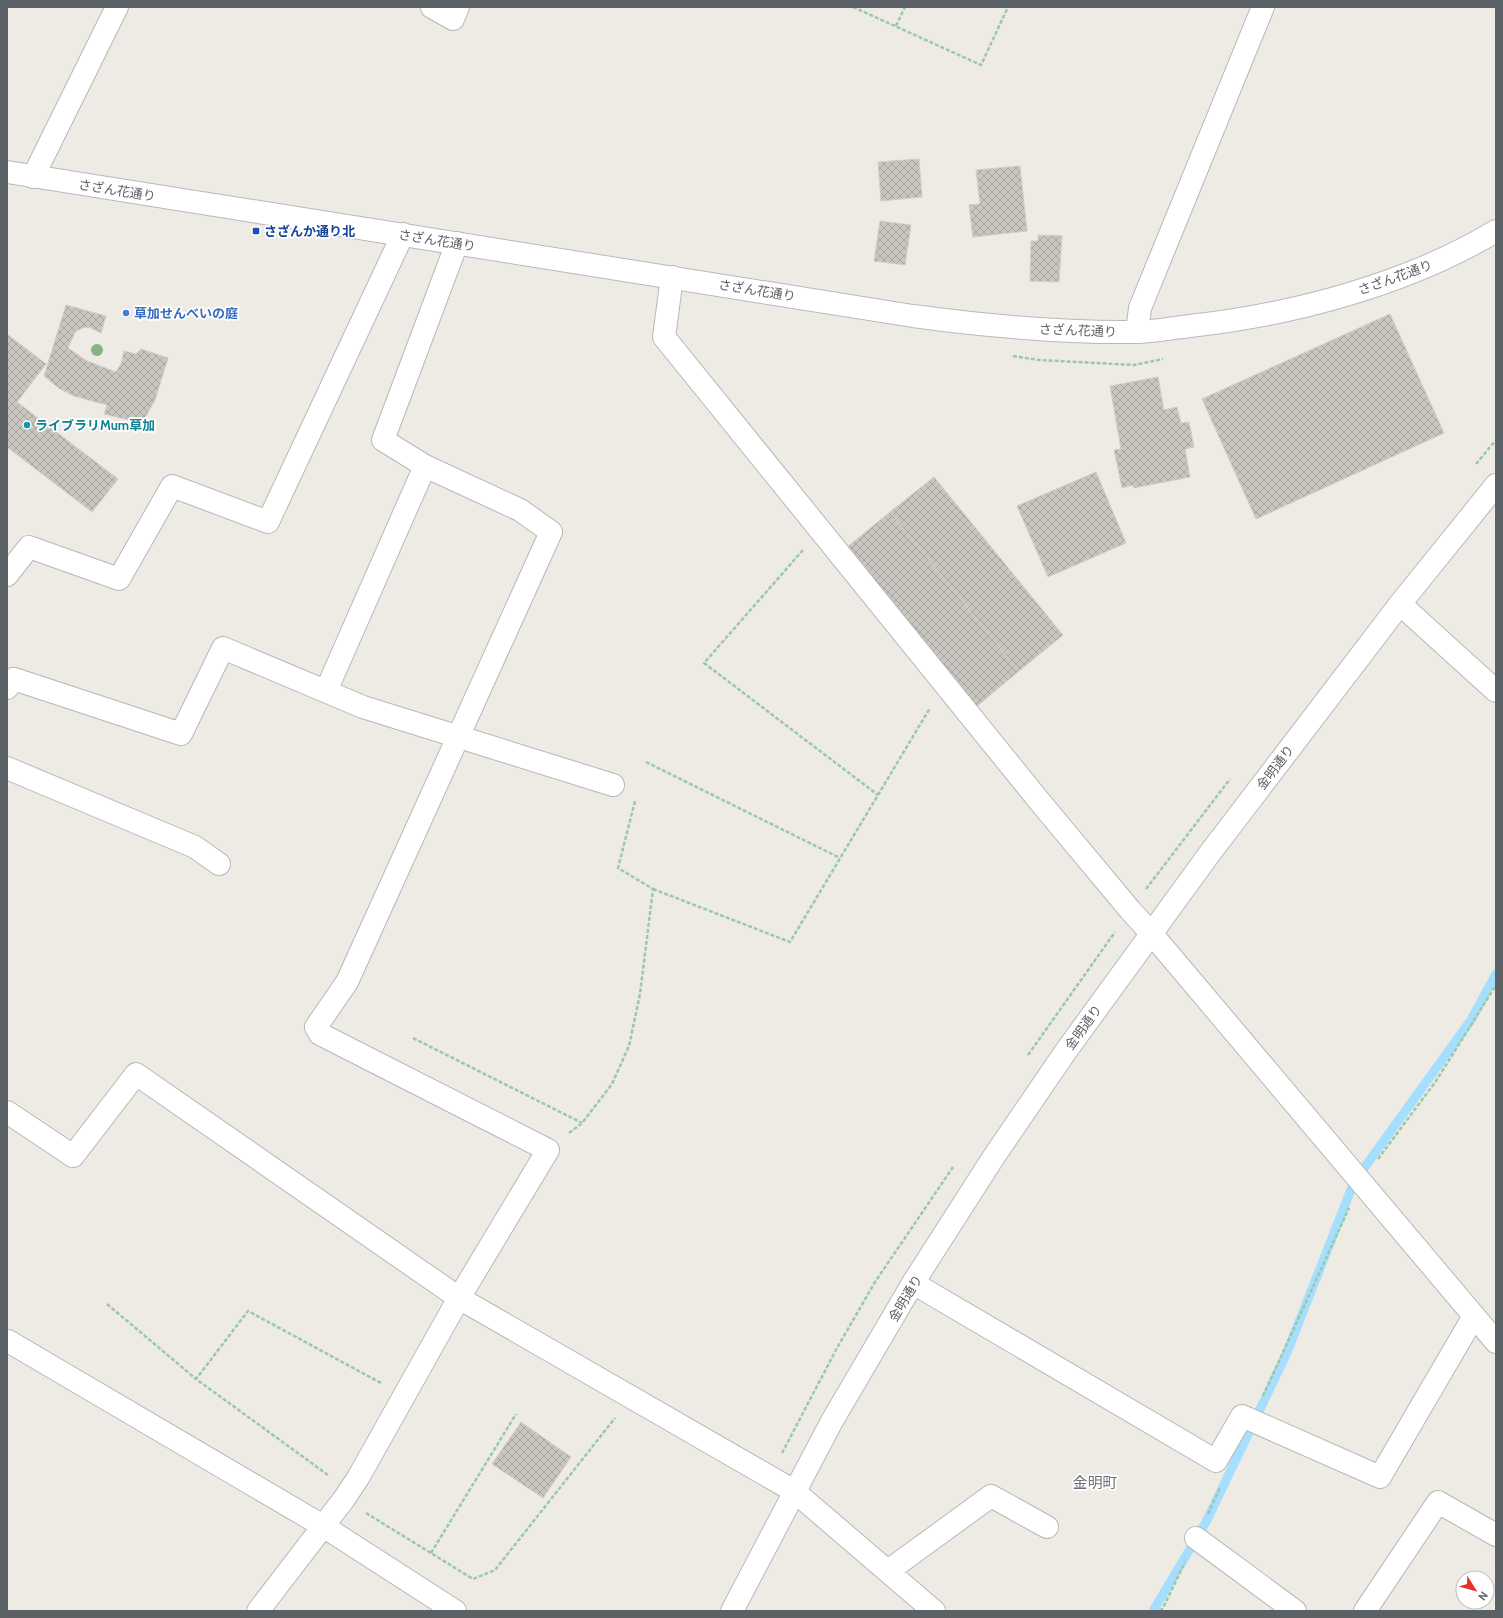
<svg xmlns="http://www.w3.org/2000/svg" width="1503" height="1618" font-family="Cabin,'Noto Sans JP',sans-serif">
  <defs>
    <pattern id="building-cross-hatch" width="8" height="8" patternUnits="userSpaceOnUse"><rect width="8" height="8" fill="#c9c6c0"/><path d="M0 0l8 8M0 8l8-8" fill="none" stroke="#a6a4a0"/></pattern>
  </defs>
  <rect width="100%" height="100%" fill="#eeebe4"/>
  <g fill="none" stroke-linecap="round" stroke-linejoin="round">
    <path stroke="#a5defe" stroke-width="9" d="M1153,1611L1206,1522L1286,1355L1354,1182L1471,1020L1496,974"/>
  </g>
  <path fill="url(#building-cross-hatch)" stroke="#d3cdc3" d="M919,159L922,197L881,201L878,162Z
    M1020,166L1027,231L973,237L969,205L980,204L976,170Z
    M880,221L911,225L905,265L874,261Z
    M1038,235L1062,236L1059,282L1030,281L1031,241H1038Z
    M66,305L106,316L101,333L89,327L82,328L75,332L68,348L87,361L116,372L121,364L124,351L136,354L141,349L168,358L155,400L142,423L104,414L107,405L74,396L60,389L44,376Z
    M1390,314L1444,433L1256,519L1202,399Z
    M7,334L46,364L17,402L118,479L92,512L7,447Z
    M1158,377L1164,410L1177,407L1181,423L1189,422L1194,447L1185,449L1190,477L1134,488L1133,485L1122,488L1114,450L1121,449L1110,386Z
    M1096,472L1126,543L1048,577L1017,506Z
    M934,477L1063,635L1019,671L890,512Z
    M890,512L1019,671L976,707L846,548Z
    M521,1422L571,1457L543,1498L492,1464Z"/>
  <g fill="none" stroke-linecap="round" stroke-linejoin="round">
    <defs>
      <path id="street" d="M432,7L453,19L458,7
        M33,177L117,7
        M672,277L664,337L1040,802L1130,910L1151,933L1496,1342
        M1137,332L1140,308L1263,7
        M425,466L383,440L457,243
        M7,575L29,547L119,579L172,486L268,522L403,234
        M1400,604L1496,691
        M7,688L14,679L181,734L223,648L363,707L613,785
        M7,768L195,847L219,864
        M7,1112L73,1156L136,1074L459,1298L794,1491L934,1611
        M913,1283L1216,1461L1242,1416L1380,1477L1474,1316
        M7,1342L8,1341L323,1526L455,1611
        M1196,1538L1295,1611
        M888,1571L991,1496L1047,1527
        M258,1611L344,1499L358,1478L459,1298L548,1150L320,1034L316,1027L347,982L551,532L520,510L425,466L326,691
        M1365,1611L1438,1502L1496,1535"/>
      <path id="secondary" d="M7,172L913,316C987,326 1061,333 1136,332C1154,332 1172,328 1190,326C1292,315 1408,284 1496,231
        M732,1611L832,1421L913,1283L993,1158L1066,1051L1210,853L1400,604L1496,485"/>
    </defs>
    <use href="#street" stroke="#b5b7bb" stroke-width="24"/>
    <use href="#secondary" stroke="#b6b9be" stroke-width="24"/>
    <path stroke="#9bc9a4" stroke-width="2.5" stroke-dasharray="4 2" stroke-linecap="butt" d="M853,7L981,65L1008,7
      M896,26L905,7
      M1013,356L1039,360L1134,365L1163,359
      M1476,464L1496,440
      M803,550L704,663L878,795
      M646,762L840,858
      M653,889L790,942L930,708
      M1146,889L1230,779
      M413,1038L582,1123
      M1028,1055L1115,932
      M569,1133L582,1123L612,1084L629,1046L640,994L653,889L618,868L635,801
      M1378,1159L1436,1081L1496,985
      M107,1304L196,1379
      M1263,1396L1349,1208
      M782,1453L837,1348L875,1282L953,1167
      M328,1475L196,1379L248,1311L381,1383
      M366,1513L473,1579L495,1570L615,1418
      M1208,1514L1220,1488
      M431,1553L516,1414
      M1160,1611L1163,1608L1185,1562"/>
    <use href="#street" stroke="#fff" stroke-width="22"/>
    <use href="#secondary" stroke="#fff" stroke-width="22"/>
  </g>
  <circle fill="#8ab184" cx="97" cy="350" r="6"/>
  <rect fill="#1a4fb4" stroke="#fff" stroke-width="1.5" x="252" y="227" width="8" height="8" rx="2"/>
  <circle fill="#3f7fe0" stroke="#fff" stroke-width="1.5" cx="126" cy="313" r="4"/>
  <circle fill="#0f9aa8" stroke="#fff" stroke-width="1.5" cx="27" cy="425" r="4"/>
  <g text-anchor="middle" stroke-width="3.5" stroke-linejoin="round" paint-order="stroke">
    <g font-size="13" fill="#5c6165" stroke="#fff">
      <text transform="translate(117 190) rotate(9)" y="5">さざん花通り</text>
      <text transform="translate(437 240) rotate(9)" y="5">さざん花通り</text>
      <text transform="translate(1395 277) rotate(-20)" y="5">さざん花通り</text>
      <text transform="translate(757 290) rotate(9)" y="5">さざん花通り</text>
      <text transform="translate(1078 330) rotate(2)" y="5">さざん花通り</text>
      <text transform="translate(1275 767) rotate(-53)" y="5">金明通り</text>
      <text transform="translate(1083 1027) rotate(-54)" y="5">金明通り</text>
      <text transform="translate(905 1298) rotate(-59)" y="5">金明通り</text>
    </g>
    <g font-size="13" font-weight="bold" fill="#164399" stroke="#fff" text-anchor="start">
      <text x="264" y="236">さざんか通り北</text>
    </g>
    <g font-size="13" font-weight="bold" fill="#366cbe" stroke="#fff" text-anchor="start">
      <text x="134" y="318">草加せんべいの庭</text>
    </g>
    <g font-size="13" font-weight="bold" fill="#0d838f" stroke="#fff" text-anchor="start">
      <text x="35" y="430">ライブラリMum草加</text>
    </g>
    <g font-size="15" fill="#6d7377" stroke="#fff">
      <text x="1095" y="1488">金明町</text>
    </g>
  </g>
  <rect width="1503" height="1618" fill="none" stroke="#5c6165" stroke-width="16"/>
  <g transform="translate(1475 1590) rotate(127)"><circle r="19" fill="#ffffff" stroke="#bec0c1"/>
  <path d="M0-3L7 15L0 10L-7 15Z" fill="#e73232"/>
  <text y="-6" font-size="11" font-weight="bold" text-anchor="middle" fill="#5c6165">N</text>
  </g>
</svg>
